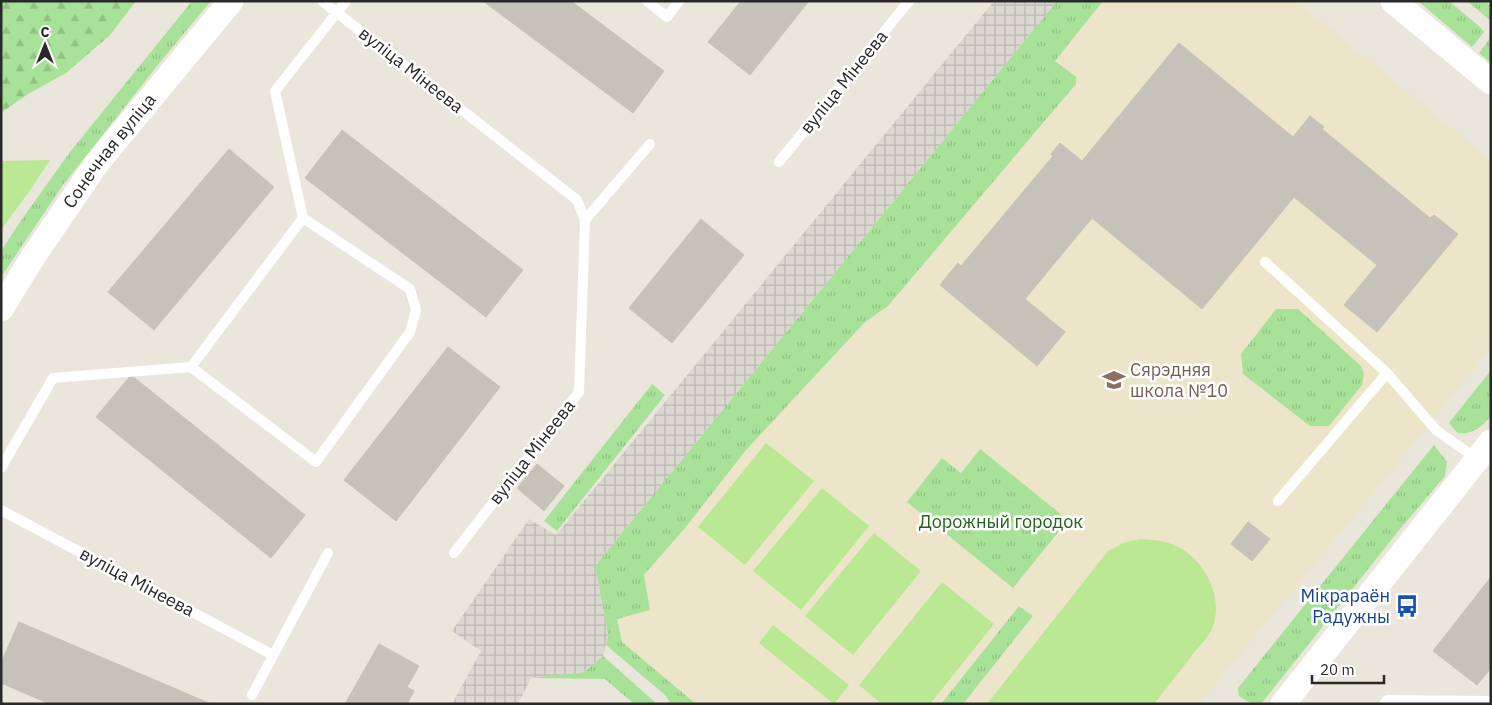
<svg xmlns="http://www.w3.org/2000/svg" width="1492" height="705" font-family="'IBM Plex Sans',sans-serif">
  <defs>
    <pattern id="grass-tufts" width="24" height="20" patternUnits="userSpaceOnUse" patternTransform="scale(1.25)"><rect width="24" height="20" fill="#a8e198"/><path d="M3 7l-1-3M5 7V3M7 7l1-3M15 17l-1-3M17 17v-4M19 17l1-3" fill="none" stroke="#91c183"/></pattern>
    <pattern id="forest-firs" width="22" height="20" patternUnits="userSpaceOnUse" patternTransform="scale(1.25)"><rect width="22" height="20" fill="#a8e198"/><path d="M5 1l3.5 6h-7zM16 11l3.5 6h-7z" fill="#91c183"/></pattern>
    <pattern id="plaza-grid" width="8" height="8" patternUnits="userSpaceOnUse" patternTransform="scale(1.25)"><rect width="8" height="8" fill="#dbd8d1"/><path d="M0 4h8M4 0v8" fill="none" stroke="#bcb9b3"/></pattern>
  </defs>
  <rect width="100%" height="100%" fill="#ebe6db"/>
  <path fill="#ede5ca" d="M1079,1H1296L1491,160V347L1431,423L1199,704H696L622,642L608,574Z"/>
  <path fill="url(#grass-tufts)" d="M192,1H211L161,61L63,185L1,277V251L22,219L70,152Z
    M1057,1H1103L1055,61L1076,77V84L888,306L865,322L746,450L685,528L644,575L650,610L617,619L622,642L696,704H671L665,695L606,645L608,635L595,566Z
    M1418,1H1449L1481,28L1484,32L1472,47Z
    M1467,1H1486L1491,6V21Z
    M1490,38H1491V63L1479,53Z
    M1276,309H1298L1361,366L1364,374L1362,385L1329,426H1310L1243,374L1241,354Z
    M1491,370C1491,384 1492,399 1491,413C1489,424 1467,438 1457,432C1454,430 1451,425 1449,423Z
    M652,384L665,395L557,531L544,521Z
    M1434,445L1447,462L1445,476L1400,529L1261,704H1252L1239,696L1238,688Z
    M980,449L1068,520L1013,588L907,502L942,458L961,473Z
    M1019,606L1033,616L963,704H941Z
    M603,656L657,704H634L605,679L531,678L584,672Z"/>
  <path fill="url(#forest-firs)" d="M1,1H136L110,35L66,73L28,94L1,113Z"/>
  <path fill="#bae893" d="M50,160L31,189L1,230V161Z
    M766,443L814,481L745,565L698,527Z
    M822,488L869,526L801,610L753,571Z
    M874,533L921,571L853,655L805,616Z
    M1140,539C1152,540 1163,540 1174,545C1205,558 1226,599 1211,631C1207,639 1199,646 1194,653C1181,670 1167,687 1154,704H987L1108,551L1123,543Z
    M942,582L994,624L930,704H882L859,685Z
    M773,625L849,685L834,704L759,643Z"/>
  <path fill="url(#plaza-grid)" d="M994,1H1057L595,566L608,635L603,656L584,672L531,678L518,704H452L481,651L452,631L529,519L556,535Z"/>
  <path fill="#c6c2ba" stroke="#c6c2b4" d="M483,1H571L664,71L633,113Z
    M741,1H809L750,75L708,42Z
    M1179,43L1293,137L1310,116L1324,127L1322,129L1430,218L1434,215L1458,234L1377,332L1344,305L1377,265L1294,197L1202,309L1092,218L1025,299L1065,332L1037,366L940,285L958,263L961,266L1053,156L1051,154L1060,143L1082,161Z
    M342,130L523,270L486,317L305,178Z
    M229,149L274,187L154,330L108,292Z
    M701,219L744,255L672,343L629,308Z
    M448,347L500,387L396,521L344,480Z
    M131,375L305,515L271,558L96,417Z
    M537,464L564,486L544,511L517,488Z
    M1248,522L1270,539L1252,561L1231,544Z
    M1491,577V668L1477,685L1433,651Z
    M19,622L211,704H50L1,683V663Z
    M379,644L419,666L407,687L414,691L407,704H345Z"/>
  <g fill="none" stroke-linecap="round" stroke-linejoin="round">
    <path stroke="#fff" stroke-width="10" d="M322,1L577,200L585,220L579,392L454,553
      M647,1L667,17L679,1
      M779,162L909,1
      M303,218L191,367L316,462L410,332L416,310L410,289L303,218L275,91L346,1
      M585,220L650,144
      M1265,262L1387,373L1436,430L1477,459
      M1,468L53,378L191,367
      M1278,501L1387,373
      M1,510L273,655
      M252,695L328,553
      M1384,704L1387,700L1491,701"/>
    <g stroke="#fff" stroke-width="25">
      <path d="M1393,1L1491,82"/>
      <path id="s1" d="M1,309L33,257L97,163L231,1"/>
      <path d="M1283,704L1491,442"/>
    </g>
  </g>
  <defs>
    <symbol id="school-bare" viewBox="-9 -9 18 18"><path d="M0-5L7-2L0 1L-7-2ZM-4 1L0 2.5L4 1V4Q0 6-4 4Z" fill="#8d6e63" stroke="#fff" stroke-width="2.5" paint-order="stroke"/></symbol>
    <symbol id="bus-bare" viewBox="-9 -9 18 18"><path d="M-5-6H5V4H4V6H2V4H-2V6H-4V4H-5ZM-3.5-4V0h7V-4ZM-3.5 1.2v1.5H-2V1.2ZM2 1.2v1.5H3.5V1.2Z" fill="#1a4fb4" stroke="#fff" stroke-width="2.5" paint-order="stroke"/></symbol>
  </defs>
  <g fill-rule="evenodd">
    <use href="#school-bare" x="1098" y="364" width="32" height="32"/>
    <use href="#bus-bare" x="1391" y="590" width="32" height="32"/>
  </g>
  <g text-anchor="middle" stroke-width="5" stroke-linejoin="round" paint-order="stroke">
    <g font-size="18" fill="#292929" stroke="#fff">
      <text transform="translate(411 70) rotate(38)" y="6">вуліца Мінеева</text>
      <text transform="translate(844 82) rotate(-51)" y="6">вуліца Мінеева</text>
      <text dy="6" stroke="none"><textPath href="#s1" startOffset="192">Сонечная вуліца</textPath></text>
      <text transform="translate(532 452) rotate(-52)" y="6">вуліца Мінеева</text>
      <text transform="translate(137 582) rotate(28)" y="6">вуліца Мінеева</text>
    </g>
    <g font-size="18" fill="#785e54" stroke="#fff" text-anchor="start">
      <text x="1130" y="376">Сярэдняя<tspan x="1130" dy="21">школа №10</tspan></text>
    </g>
    <g font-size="18" fill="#21641b" stroke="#fff">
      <text x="1001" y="528">Дорожный городок</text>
    </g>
    <g font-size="18" fill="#164399" stroke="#fff" text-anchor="end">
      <text x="1390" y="602">Мікрараён<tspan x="1390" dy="21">Радужны</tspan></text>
    </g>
  </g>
  <rect width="1492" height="705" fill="none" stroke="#292929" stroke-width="5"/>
  <g transform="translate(45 45)" stroke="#ffffff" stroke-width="4" paint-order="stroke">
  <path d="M0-4L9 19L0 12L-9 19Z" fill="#292929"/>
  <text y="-8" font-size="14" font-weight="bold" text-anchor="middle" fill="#292929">С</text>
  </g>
  <path d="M1312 675v8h72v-8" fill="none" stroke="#292929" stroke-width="2.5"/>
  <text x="1320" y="675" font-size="15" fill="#292929" stroke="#ffffff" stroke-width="4" paint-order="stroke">20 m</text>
</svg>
